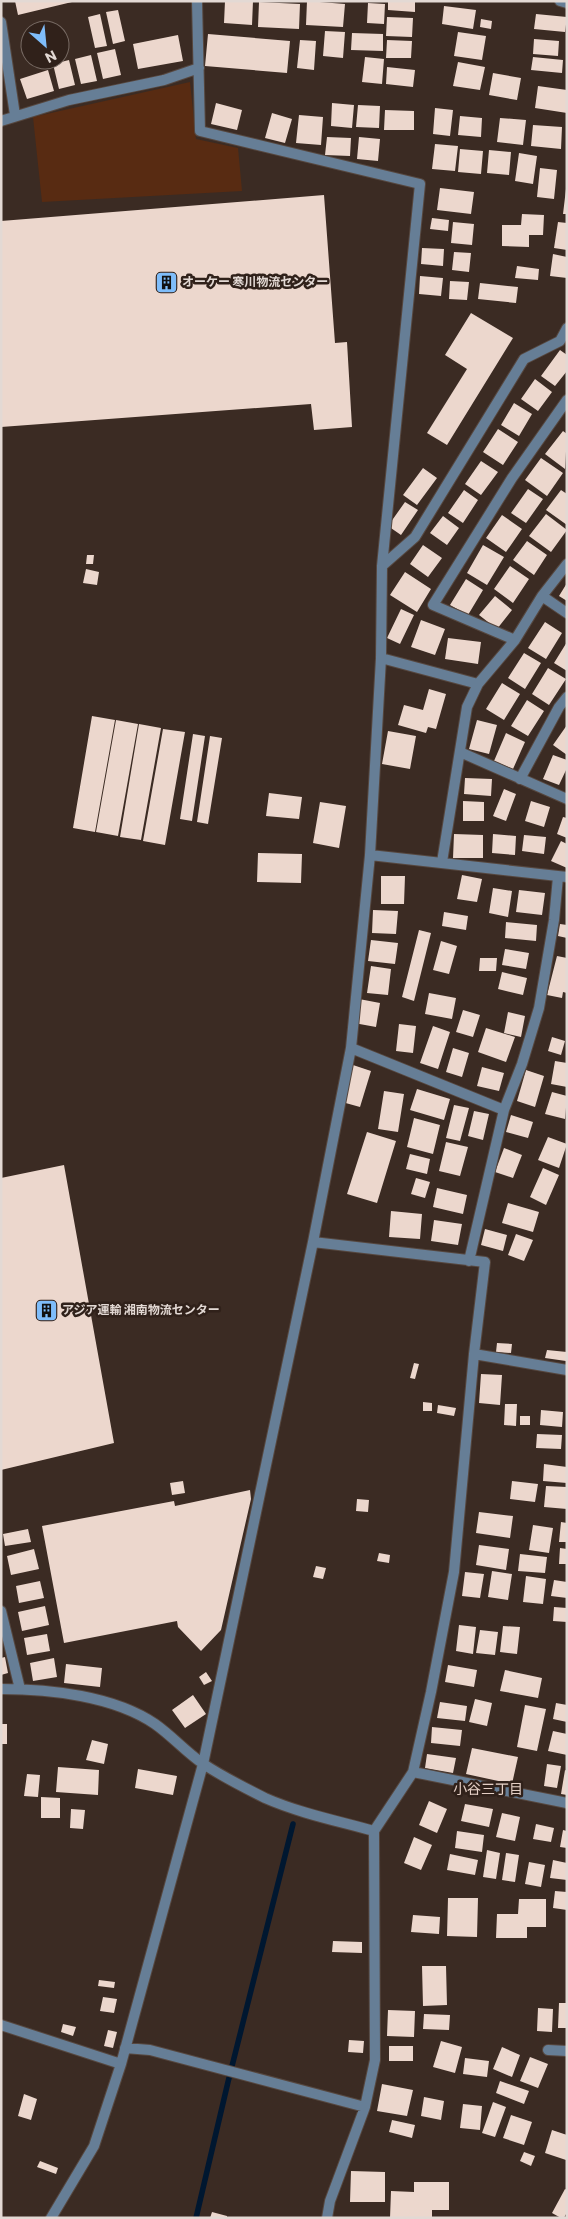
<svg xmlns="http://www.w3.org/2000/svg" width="568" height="2219" font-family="Commissioner,'Noto Sans JP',sans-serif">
  <rect width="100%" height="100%" fill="#3b2b23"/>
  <path fill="#582b12" d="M190,82L196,139L238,148L242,191L42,202L33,117Z"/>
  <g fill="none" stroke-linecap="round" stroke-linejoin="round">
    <path stroke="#001730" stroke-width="5.5" d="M196,2218L228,2082L293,1824"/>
  </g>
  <path fill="#ecd7cd" d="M15,1H72V2L18,15Z
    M225,1H253L252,25L224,23Z
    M307,1L345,4L343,27L306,25Z
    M388,1H415V12L388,10Z
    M259,2L300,4L299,29L258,27Z
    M368,3L385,4L384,24L367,23Z
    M444,6L476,10L473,29L442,24Z
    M118,10L125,41L113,44L106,12Z
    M100,14L107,46L95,48L88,17Z
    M536,14L567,17L565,32L534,29Z
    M387,17L413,18L412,37L386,36Z
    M481,19L492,21L491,29L480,27Z
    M325,31L345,32L343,58L323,56Z
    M458,32L486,36L482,60L454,56Z
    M352,33L383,34V51L351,50Z
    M208,34L290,41L287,73L205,66Z
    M178,35L183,61L138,69L133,44Z
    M534,39L559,41L558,56L533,54Z
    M300,40L316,41L314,70L297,68Z
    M387,40L412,41L411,58H386Z
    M115,49L121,75L103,79L97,53Z
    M91,55L97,81L81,84L75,59Z
    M365,57L384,59L382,84L362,82Z
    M533,57L563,60L562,73L531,70Z
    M69,60L75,85L59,89L53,64Z
    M458,62L485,67L480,90L453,86Z
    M387,67L415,70L413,87L386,84Z
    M48,70L54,91L27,99L20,79Z
    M493,73L521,78L517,100L489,95Z
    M538,86L567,90V113L535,108Z
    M216,103L242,110L237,130L211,124Z
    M332,103L354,105L352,128L331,126Z
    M358,105L380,106L379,128L356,127Z
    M435,108L453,110L450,136L433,134Z
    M385,110L414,111V130H384Z
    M272,113L292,119L285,143L265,138Z
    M299,115L323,117L321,145L296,143Z
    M460,116L482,118L481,137L458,135Z
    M500,118L526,120L523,145L497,142Z
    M533,125L562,127L561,149L531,146Z
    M327,137L351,138L350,156L325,155Z
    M359,137L380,139L378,161L357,159Z
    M435,144L458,146L455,171L432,169Z
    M460,149L483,151L481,174L458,172Z
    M489,150L511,152L509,175L487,173Z
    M519,153L537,156L533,184L515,181Z
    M540,168L557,170L554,199L537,197Z
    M440,188L474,192L471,214L437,210Z
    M566,189H567V214H563Z
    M324,195L335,343L347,342L352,427L314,430L311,404L1,427V221Z
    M522,214L544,215L543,235H529V247L502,246V225H521Z
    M432,218L449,220L448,231L430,229Z
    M453,222L474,224L472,245L451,243Z
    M558,222L567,223V250L554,248Z
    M422,248L444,249L443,266L421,264Z
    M454,252L471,253L469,272L452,270Z
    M553,254L567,257V278L550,276Z
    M517,266L539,269L538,280L515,278Z
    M420,276L443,278L441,296L419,294Z
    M450,281L469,282L467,300L449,299Z
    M480,283L518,287L516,303L478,299Z
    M471,313L513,338L447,445L427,433L467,369L445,355Z
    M560,350L567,355V371L555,386L541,376Z
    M535,379L552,392L538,411L521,399Z
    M514,403L532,414L519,436L501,425Z
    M498,429L518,442L503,465L483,452Z
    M563,431L567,434L565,469L545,454Z
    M541,458L563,473L547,496L525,480Z
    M481,461L498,472L481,495L465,484Z
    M423,468L437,478L417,505L403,495Z
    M528,489L543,499L526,523L511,513Z
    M464,490L478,500L463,523L448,513Z
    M561,490L567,494V525L546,510Z
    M405,502L418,510L401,535L388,526Z
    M546,514L567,530L551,552L529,536Z
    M502,515L522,529L506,552L486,538Z
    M443,516L459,528L447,545L430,533Z
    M527,541L547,555L534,575L513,560Z
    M423,545L442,558L428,577L410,564Z
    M483,545L504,557L487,585L467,573Z
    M87,555H94L93,564H86Z
    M510,566L529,579L513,603L494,589Z
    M86,569L99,572L97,585L83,583Z
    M405,572L431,589L417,612L390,595Z
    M466,579L483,590L468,615L450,605Z
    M567,583V601L559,596Z
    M495,596L512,610L497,629L479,615Z
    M401,609L414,615L400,644L387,638Z
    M421,620L445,629L435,655L411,647Z
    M545,622L562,633L546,659L528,648Z
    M448,638L481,642L478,664L445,659Z
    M567,642V671L554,663Z
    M524,653L541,663L525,689L508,678Z
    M548,668L566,679L549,705L532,694Z
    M502,683L520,694L504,720L486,709Z
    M429,689L446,694L436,729L428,727L426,733L398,725L404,705L423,710Z
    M527,700L544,711L528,736L511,726Z
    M92,716L115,720L95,832L73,828Z
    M116,720L138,724L118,836L96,832Z
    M477,720L497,725L489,754L469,749Z
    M139,724L161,728L141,840L120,837Z
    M567,725V755L553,745Z
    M163,729L185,732L165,845L143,841Z
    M388,731L416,736L410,769L382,764Z
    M506,733L525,742L513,769L494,761Z
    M193,734L205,736L192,821L180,819Z
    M210,736L222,738L208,824L197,822Z
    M553,755L567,760V768L559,785L543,779Z
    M465,778L492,779L491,796L464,794Z
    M504,789L516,794L506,821L493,816Z
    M269,793L302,797L299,819L266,816Z
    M463,801L484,802V821H463Z
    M531,801L550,807L544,827L525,821Z
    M320,802L346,806L339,848L313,843Z
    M563,817L567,818V838L557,834Z
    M454,834L483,835V858H453Z
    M493,834L516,836L515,855L492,853Z
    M524,835L546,837L544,854L522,851Z
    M561,841L567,844V868L551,861Z
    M258,853L302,854L301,883L257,882Z
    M462,875L482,879L477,902L457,899Z
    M381,876H405L404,904H381Z
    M493,888L512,891L508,917L489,913Z
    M519,890L545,893L542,915L516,912Z
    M373,910L398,911L396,934L372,933Z
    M444,912L468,916L466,930L442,926Z
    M506,922L537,925L536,941L505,938Z
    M560,924L567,925V938L558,936Z
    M419,930L431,933L414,1001L402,997Z
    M371,940L398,943L395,964L368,961Z
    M441,941L457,946L449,974L433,970Z
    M505,949L529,953L526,969L502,965Z
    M557,956L567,958V993L563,992L562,998L547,995Z
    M480,958H497L496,971H479Z
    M371,966L391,969L388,995L367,993Z
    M502,972L527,978L523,995L498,989Z
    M429,993L456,998L452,1019L425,1014Z
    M359,999L380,1003L376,1027L354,1023Z
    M463,1010L480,1015L473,1037L456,1032Z
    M508,1012L525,1016L521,1037L504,1033Z
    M399,1024L416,1026L413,1053L396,1051Z
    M433,1026L450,1032L438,1069L420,1063Z
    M486,1028L515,1037L506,1062L478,1052Z
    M552,1037L565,1041L561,1055L548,1051Z
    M453,1048L469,1053L462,1077L446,1072Z
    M555,1061L567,1063V1087L551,1084Z
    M353,1065L371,1071L360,1107L342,1102Z
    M482,1067L504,1073L499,1091L477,1086Z
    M526,1070L544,1076L535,1107L517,1101Z
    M417,1089L450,1099L444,1120L410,1110Z
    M384,1091L404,1094L398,1132L378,1129Z
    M552,1092L567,1096L565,1119L545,1114Z
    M454,1105L469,1108L460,1141L446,1138Z
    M474,1111L489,1114L483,1140L468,1136Z
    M511,1115L533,1122L528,1138L506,1132Z
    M414,1118L440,1125L433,1154L407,1147Z
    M367,1132L396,1141L377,1203L347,1194Z
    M548,1137L567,1144L559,1168L538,1160Z
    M446,1142L468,1147L460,1176L439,1171Z
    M504,1148L522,1155L513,1178L495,1172Z
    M410,1154L430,1159L427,1174L406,1169Z
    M64,1165L114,1443L1,1470V1178Z
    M543,1168L559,1175L546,1205L530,1197Z
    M416,1178L430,1182L425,1198L411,1194Z
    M437,1188L467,1195L463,1214L433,1207Z
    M508,1203L539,1212L533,1232L502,1223Z
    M391,1211L422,1214L420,1239L389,1237Z
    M434,1220L462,1224L458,1245L431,1241Z
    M485,1229L507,1235L503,1251L481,1245Z
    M516,1234L533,1240L524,1261L508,1255Z
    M497,1343L512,1344L511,1353L496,1352Z
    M547,1350L567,1352L566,1361L545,1358Z
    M414,1363L419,1364L415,1379L410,1378Z
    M481,1374L502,1375L500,1405L479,1403Z
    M423,1402L432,1403V1411H423Z
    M505,1404H517L516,1426L504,1425Z
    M438,1405L456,1408L454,1416L437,1413Z
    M541,1410L563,1412L562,1427L540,1425Z
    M520,1416H530V1425H520Z
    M537,1434L562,1435L561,1449L536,1448Z
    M544,1464L567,1467V1483L543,1481Z
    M183,1481L185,1493L172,1495L170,1483Z
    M512,1481L538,1484L535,1502L510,1499Z
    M546,1486L567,1487V1509L544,1507Z
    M250,1490L251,1499L221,1630L201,1651L178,1627L177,1621L64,1643L42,1526L174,1501L175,1506Z
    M357,1499L369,1500L368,1512L356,1511Z
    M479,1512L513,1516L510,1538L476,1533Z
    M561,1522L567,1523V1542H559Z
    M533,1525L553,1528L549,1553L529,1550Z
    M28,1529L31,1542L5,1546L3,1534Z
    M479,1545L509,1549L506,1570L476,1565Z
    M560,1548L567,1549V1564H559Z
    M34,1549L39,1569L11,1575L7,1556Z
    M379,1553L390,1555L389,1563L377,1561Z
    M520,1554L547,1557L545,1573L518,1571Z
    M316,1566L326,1568L323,1579L313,1577Z
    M492,1571L512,1574L508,1600L488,1597Z
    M465,1572L484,1574L480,1598L462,1596Z
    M526,1576L546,1579L543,1604L523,1602Z
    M554,1580L567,1582V1598L551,1596Z
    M40,1581L44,1598L19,1603L16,1586Z
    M45,1606L49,1625L22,1631L18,1612Z
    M554,1607L567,1608V1622L553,1621Z
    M459,1625L476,1627L473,1654L456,1651Z
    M503,1626L520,1627L517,1654L500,1652Z
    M480,1630L498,1632L495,1655L476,1653Z
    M47,1634L50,1651L27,1655L24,1638Z
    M5,1657L8,1673L1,1675V1658Z
    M54,1658L57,1677L33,1681L30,1663Z
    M66,1664L102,1668L100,1687L64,1683Z
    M448,1665L477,1670L474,1687L445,1682Z
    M505,1670L542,1678L538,1698L500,1691Z
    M206,1672L212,1681L204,1685L199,1677Z
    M193,1695L206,1714L185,1728L172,1710Z
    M475,1699L492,1703L487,1726L469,1722Z
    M440,1702L467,1706L465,1721L437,1718Z
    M556,1703L567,1705V1722L553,1719Z
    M525,1705L546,1709L537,1751L517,1747Z
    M1,1724H7V1744H1Z
    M432,1727L462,1730L460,1746L431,1743Z
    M553,1731L567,1734V1755L548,1751Z
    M92,1740L108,1744L104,1764L86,1760Z
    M472,1748L518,1757L512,1784L466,1774Z
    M427,1754L456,1758L453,1773L425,1768Z
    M547,1764L561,1766L557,1788L544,1786Z
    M58,1767L99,1770L98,1795L56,1792Z
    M138,1769L177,1776L173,1795L135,1788Z
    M565,1770L567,1771V1795L561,1794Z
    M27,1774L40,1775L38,1797L24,1796Z
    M41,1797L60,1798V1818H41Z
    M429,1801L447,1809L437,1833L419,1825Z
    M465,1804L493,1809L489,1827L461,1821Z
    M71,1809L85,1810L83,1829L70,1828Z
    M502,1813L520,1817L515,1841L496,1837Z
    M536,1824L554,1828L551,1842L533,1839Z
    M563,1830L567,1831V1848L560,1847Z
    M457,1831L484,1835L482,1852L455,1848Z
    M414,1837L432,1845L421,1870L404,1863Z
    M487,1850L500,1853L496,1879L483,1877Z
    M506,1853L519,1855L515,1882L502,1880Z
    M450,1854L478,1860L475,1875L447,1870Z
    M553,1860L567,1863V1880L550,1878Z
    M529,1862L545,1865L541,1887L525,1884Z
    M555,1891L567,1892V1910L553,1908Z
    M448,1898H478L477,1937L447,1936Z
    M519,1899H546V1927H527V1938H496L497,1914H518Z
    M413,1915L440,1917L439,1934L411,1932Z
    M333,1941L362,1942V1953L332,1952Z
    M422,1966H446L447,2005L423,2006Z
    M99,1980L115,1982L114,1988L98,1986Z
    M103,1997L117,1999L114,2013L100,2011Z
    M559,2003H567V2028H558Z
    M538,2008L553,2009L552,2032L537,2031Z
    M388,2010L415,2011L414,2037L387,2036Z
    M424,2014L450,2015L449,2030L423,2029Z
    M63,2024L76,2027L73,2036L61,2032Z
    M108,2030L117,2032L113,2048L104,2046Z
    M349,2040L364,2041L363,2053L348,2052Z
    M441,2041L462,2047L455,2073L433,2067Z
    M389,2046H413V2061H389Z
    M502,2047L520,2055L512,2077L493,2069Z
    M530,2057L548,2064L538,2088L520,2081Z
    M465,2058L489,2061L487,2077L463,2074Z
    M500,2081L529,2091L524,2104L496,2093Z
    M382,2084L413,2090L407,2116L377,2111Z
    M24,2094L37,2099L31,2120L18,2116Z
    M424,2097L444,2101L441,2120L421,2116Z
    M493,2102L506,2107L495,2137L482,2133Z
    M463,2104L482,2106L480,2130L460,2128Z
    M511,2115L532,2122L524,2145L503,2138Z
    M392,2120L415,2125L412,2138L389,2132Z
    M552,2130L567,2135L566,2160L545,2153Z
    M524,2152L535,2156L531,2166L520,2161Z
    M40,2161L58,2168L56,2174L37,2167Z
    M351,2171L385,2172V2202H350Z
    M414,2182H449V2210H432V2218H390L391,2191L414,2192Z
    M565,2189L567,2190V2212L564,2218H561L552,2213Z
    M212,2212L227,2216V2218H210Z"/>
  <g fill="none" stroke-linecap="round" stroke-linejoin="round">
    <defs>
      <path id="street" d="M560,1L567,3
        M1,22L15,115
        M1,121L69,100L164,80L199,68
        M382,566L415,537L524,359L560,341L567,328
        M542,596L567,613
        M515,640L433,605L512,478L567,400
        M381,658L478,684
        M460,752L567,799
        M520,779L559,707L567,697
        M370,855L567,877
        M442,862L467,707L478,684L515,640L542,596L567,564
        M351,1048L504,1110
        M313,1242L485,1262L474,1354L454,1572L431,1692L413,1772L374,1831L375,2060L365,2107L330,2201L327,2218
        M469,1261L504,1110L522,1064L539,1008L554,920L558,877
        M474,1354L567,1370
        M1,1611L20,1689
        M1,1689C50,1689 114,1696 155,1724C172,1736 185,1751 202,1763C221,1776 245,1788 265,1798C299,1813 338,1821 374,1831
        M413,1772L567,1803
        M1,2025L121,2064
        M125,2048L150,2050L365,2107
        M548,2050L567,2051
        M51,2218L94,2146L121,2064L203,1764L313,1242L351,1048L370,855L381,658L382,566L420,184L200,131L197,1"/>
    </defs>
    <use href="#street" stroke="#56473f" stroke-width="12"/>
    <use href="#street" stroke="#667e96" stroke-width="10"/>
  </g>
  <defs>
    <symbol id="building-square" viewBox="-11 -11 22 22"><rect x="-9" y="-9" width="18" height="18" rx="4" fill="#7fbdfa" stroke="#30211a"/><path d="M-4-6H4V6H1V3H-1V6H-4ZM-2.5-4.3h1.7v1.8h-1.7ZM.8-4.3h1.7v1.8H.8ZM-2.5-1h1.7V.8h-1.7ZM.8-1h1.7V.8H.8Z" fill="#111"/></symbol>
  </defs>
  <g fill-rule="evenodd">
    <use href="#building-square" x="154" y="270" width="25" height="25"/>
    <use href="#building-square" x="34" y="1298" width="25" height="25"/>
  </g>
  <g text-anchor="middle" stroke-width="5" stroke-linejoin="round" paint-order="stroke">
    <g font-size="12" font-weight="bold" fill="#e3d9d4" stroke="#30211a" text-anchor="start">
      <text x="182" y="286">オーケー 寒川物流センター</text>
      <text x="62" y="1314">アジア運輸 湘南物流センター</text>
    </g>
    <g font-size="14" fill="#e4cfc5" stroke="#30211a">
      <text x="488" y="1794">小谷三丁目</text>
    </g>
  </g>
  <rect width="568" height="2219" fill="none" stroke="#e3d9d4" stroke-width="5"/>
  <g transform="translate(45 45) rotate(153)"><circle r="24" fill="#30211a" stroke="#786b64"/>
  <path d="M0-4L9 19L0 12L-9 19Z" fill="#7fbdfa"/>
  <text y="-8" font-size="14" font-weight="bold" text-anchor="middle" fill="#e3d9d4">N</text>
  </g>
</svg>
